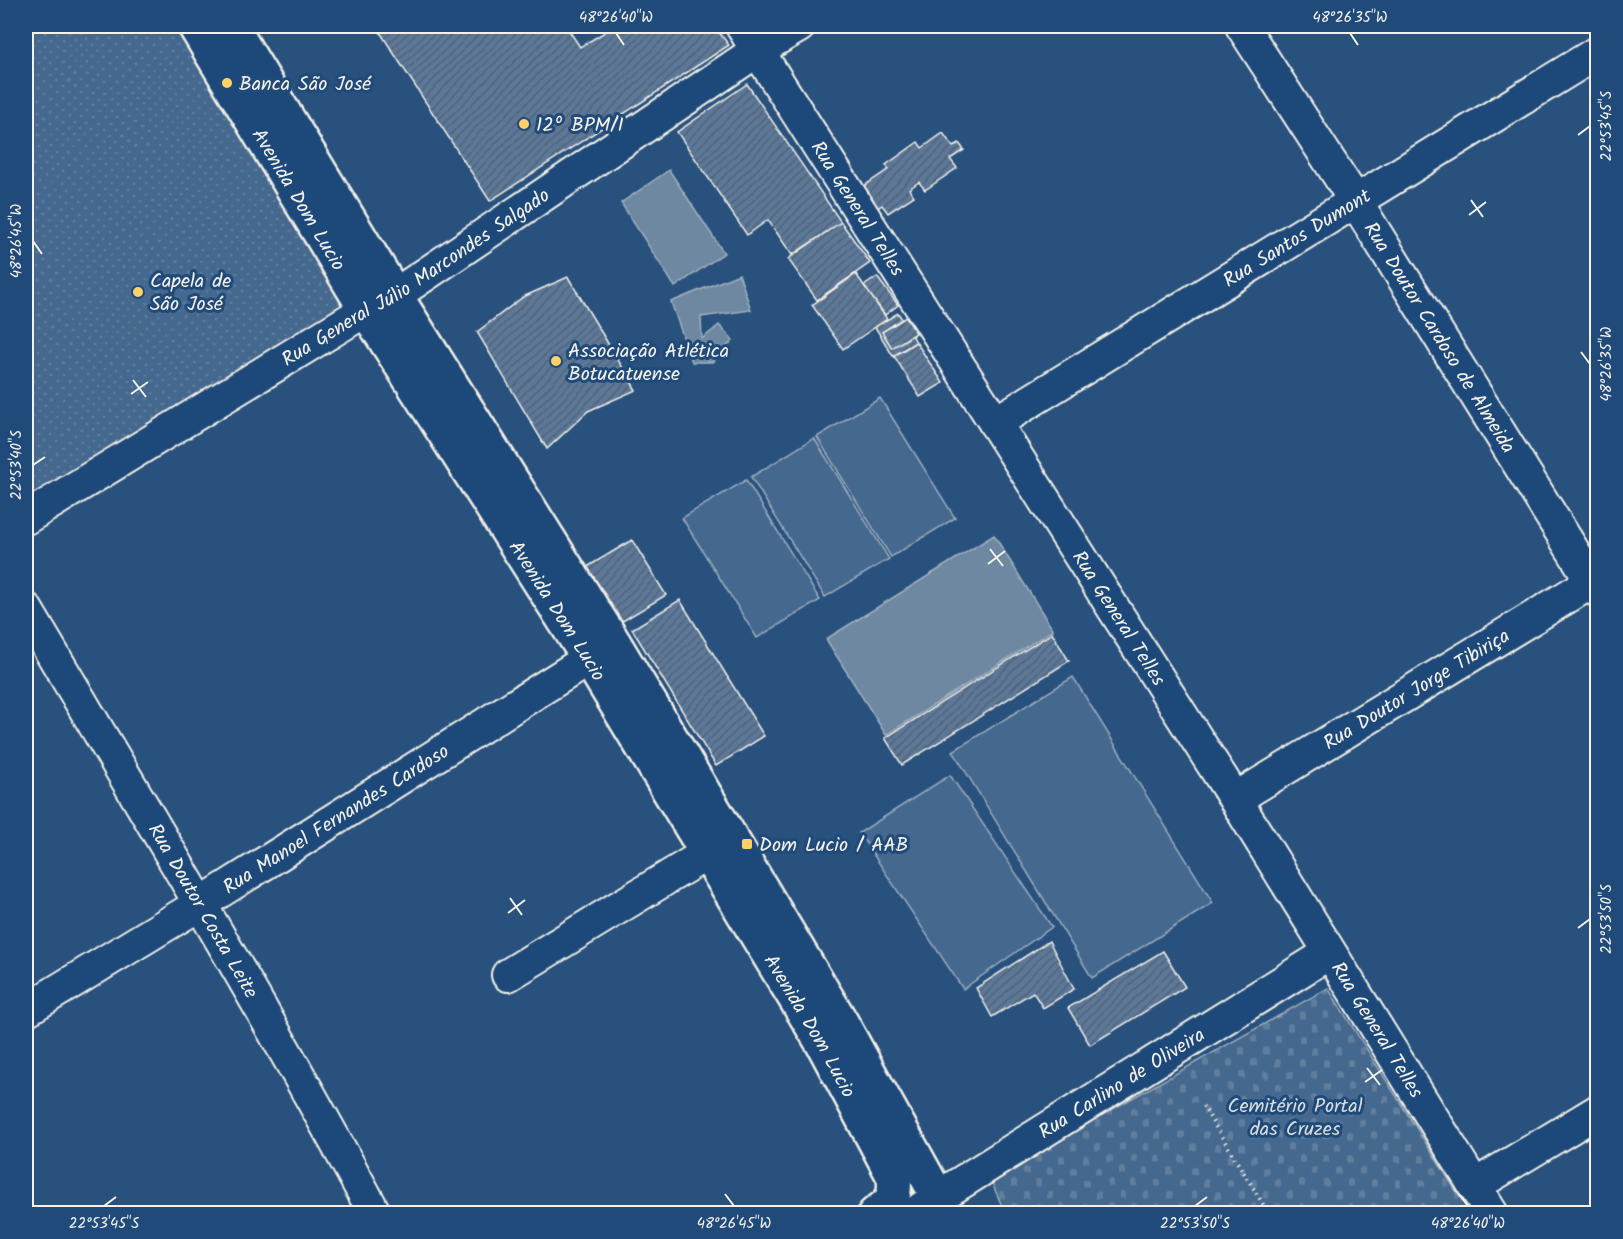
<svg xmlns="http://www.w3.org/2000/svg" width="1623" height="1239" font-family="Kalam,sans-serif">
  <defs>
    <pattern id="cemetery-stones" width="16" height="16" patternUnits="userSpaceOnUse" patternTransform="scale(1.5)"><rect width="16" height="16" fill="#45688e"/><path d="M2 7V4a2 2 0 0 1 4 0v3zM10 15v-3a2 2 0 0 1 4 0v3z" fill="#607e9e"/></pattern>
    <pattern id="park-dots" width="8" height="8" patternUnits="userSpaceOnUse" patternTransform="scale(1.5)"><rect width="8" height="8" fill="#45688e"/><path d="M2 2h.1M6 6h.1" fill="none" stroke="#607e9e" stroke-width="1.8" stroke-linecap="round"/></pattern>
    <pattern id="building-hatch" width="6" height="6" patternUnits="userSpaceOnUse" patternTransform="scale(1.5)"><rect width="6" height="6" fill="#5b7899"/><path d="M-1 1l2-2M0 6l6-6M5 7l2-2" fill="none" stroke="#536274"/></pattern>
  </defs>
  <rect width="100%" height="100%" fill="#28517e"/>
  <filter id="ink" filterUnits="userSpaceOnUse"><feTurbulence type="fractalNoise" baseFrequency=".0167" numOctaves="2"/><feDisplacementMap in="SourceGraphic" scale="12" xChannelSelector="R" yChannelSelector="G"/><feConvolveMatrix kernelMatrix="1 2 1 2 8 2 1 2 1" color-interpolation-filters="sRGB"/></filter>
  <g filter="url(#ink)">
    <path fill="#45688e" stroke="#9cacbb" stroke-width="1.5" d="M880,398L955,518L891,557L817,437Z
      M814,438L889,559L825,597L751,477Z
      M746,480L820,600L757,638L682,518Z
      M1073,677L1213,903L1092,978L953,751Z
      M950,775L1052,927L963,989L859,833Z"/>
    <path fill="url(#cemetery-stones)" stroke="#9cacbb" stroke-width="1.5" d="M1328,988L1470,1213H1005L990,1178Z"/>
    <path fill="url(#park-dots)" stroke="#9cacbb" stroke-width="1.5" d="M26,26H182L352,304L26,506Z"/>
    <path fill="#6e88a2" stroke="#a4b2be" stroke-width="1.5" d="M669,170L724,253L675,287L621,203Z
      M739,274L751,310L701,317L702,339L719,325L733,340L713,362H692L671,302Z
      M994,535L1053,630L886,735L826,639Z"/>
    <path fill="url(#building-hatch)" stroke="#f4f1e8" stroke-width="1.5" d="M376,26H566L580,47L615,26H714L729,45L490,201Z
      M747,84L841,222L792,255L768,220L747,235L677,132Z
      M943,133L953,147L959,143L964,150L950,159L957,168L925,190L919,182L909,189L914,196L888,213L882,205L871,213L865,205L873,199L864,186L889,169L886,165L918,142L922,148Z
      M841,222L870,263L817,300L788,259Z
      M856,274L887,319L843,349L812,305Z
      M568,277L636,390L588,411L547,449L477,332L523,297Z
      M877,277L898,305L885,315L864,286Z
      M898,313L902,319L882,332L892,348L912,335L916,342L893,356L875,327Z
      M906,317L916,333L892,348L882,332Z
      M916,342L943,383L920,397L894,356Z
      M632,540L666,595L616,625L582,570Z
      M680,600L764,736L716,766L632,629Z
      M1052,633L1069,661L902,765L885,738Z
      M1049,941L1074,989L1043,1008L1033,992L992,1017L976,988Z
      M1163,951L1185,987L1090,1045L1068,1008Z"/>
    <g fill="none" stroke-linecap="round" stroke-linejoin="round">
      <defs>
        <g id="minor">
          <path id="s1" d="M742,26L1235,799L1492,1214"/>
          <path id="s2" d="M1242,26L1356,202L1598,591"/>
          <path id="s3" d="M995,423L1598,52"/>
          <path id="s4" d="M26,518L366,310L395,295L758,50L799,26"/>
          <path id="s5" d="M26,609C144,809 265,1009 375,1214"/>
          <path id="s6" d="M1235,799L1598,578"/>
          <path d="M508,975L706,854"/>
          <path id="s7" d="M26,1010L200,904L611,645"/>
          <path d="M1474,1186L1598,1111"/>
          <path id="s8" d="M938,1197L1329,953"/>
        </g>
        <g id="major">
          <path id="s9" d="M195,26L366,310L589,659L823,1044L894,1177C896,1197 892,1202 875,1214"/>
          <path d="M231,26L395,295L614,643L840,1020L938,1197L915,1214"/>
        </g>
      </defs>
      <use href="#minor" stroke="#f4f1e8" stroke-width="36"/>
      <use href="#major" stroke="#f4f1e8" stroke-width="38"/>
      <path stroke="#f4f1e8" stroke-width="4" stroke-dasharray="1.5 4.5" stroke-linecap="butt" d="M1203,1106L1269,1214"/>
      <use href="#minor" stroke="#1f4a7a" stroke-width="32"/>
      <use href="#major" stroke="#1f4a7a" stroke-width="33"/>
    </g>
  </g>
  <path fill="none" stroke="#f4f1e8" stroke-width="2" d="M616,33L624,45M1350,33L1358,45M1578,135L1590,126M1471,200L1483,217M1469,215L1486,202M33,241L42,254M1581,352L1590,364M133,380L146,397M131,394L148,382M33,465L45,457M990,549L1003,566M988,564L1005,551M510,898L522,915M508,913L525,900M1578,928L1590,919M1367,1068L1380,1085M1365,1082L1382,1070M725,1194L734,1206M1459,1194L1468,1206M104,1206L116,1197M1195,1206L1207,1197"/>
  <g fill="#ffd166" stroke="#1f4a7a" stroke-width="2">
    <circle cx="227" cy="83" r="6"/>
    <circle cx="524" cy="124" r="6"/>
    <circle cx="138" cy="292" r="6"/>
    <circle cx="556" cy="361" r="6"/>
    <rect x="741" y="838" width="12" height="12" rx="3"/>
  </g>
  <g text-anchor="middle" stroke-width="6" stroke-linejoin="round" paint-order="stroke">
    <g font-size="20" fill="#f4f1e8" stroke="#1f4a7a" text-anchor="start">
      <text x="239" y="90">Banca São José</text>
      <text x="536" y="131">12º BPM/I</text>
      <text x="150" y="287">Capela de<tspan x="150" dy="23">São José</tspan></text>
      <text x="568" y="357">Associação Atlética<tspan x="568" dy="23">Botucatuense</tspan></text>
      <text x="759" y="851">Dom Lucio / AAB</text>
    </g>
    <g font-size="20" fill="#f4f1e8" stroke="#1f4a7a">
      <text dy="7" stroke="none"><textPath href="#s9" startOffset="202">Avenida Dom Lucio</textPath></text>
      <text dy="7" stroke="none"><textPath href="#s1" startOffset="216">Rua General Telles</textPath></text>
      <text dy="7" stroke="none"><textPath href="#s3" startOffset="354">Rua Santos Dumont</textPath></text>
      <text dy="7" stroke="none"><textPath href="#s4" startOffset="458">Rua General Júlio Marcondes Salgado</textPath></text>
      <text dy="7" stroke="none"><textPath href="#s2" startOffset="369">Rua Doutor Cardoso de Almeida</textPath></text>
      <text dy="7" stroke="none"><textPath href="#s9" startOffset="688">Avenida Dom Lucio</textPath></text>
      <text dy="7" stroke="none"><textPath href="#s1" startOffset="702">Rua General Telles</textPath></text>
      <text dy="7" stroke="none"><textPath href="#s6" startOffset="212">Rua Doutor Jorge Tibiriça</textPath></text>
      <text dy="7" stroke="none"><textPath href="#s7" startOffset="364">Rua Manoel Fernandes Cardoso</textPath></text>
      <text dy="7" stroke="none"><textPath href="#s5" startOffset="350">Rua Doutor Costa Leite</textPath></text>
      <text dy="7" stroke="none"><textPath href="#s9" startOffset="1174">Avenida Dom Lucio</textPath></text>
      <text dy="7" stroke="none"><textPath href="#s1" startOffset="1188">Rua General Telles</textPath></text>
      <text dy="7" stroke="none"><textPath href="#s8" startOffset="216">Rua Carlino de Oliveira</textPath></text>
    </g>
    <g font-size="20" fill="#dadcda" stroke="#1f4a7a">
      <text x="1295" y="1112">Cemitério Portal<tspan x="1295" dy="23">das Cruzes</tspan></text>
    </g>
  </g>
  <rect width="1623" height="1239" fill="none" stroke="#1f4a7a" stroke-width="66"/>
  <rect x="33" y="33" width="1557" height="1173" fill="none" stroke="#f4f1e8" stroke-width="2"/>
  <g font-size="15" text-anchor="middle" fill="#f4f1e8">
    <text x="616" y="22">48°26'40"W</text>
    <text x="1350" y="22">48°26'35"W</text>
    <text transform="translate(1606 126) rotate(-90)" y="5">22°53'45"S</text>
    <text transform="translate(16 241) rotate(-90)" y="5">48°26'45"W</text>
    <text transform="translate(1606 364) rotate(-90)" y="5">48°26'35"W</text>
    <text transform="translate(16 465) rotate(-90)" y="5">22°53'40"S</text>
    <text transform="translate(1606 919) rotate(-90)" y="5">22°53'50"S</text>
    <text x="104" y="1228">22°53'45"S</text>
    <text x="734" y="1228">48°26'45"W</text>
    <text x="1195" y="1228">22°53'50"S</text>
    <text x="1468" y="1228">48°26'40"W</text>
  </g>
</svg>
